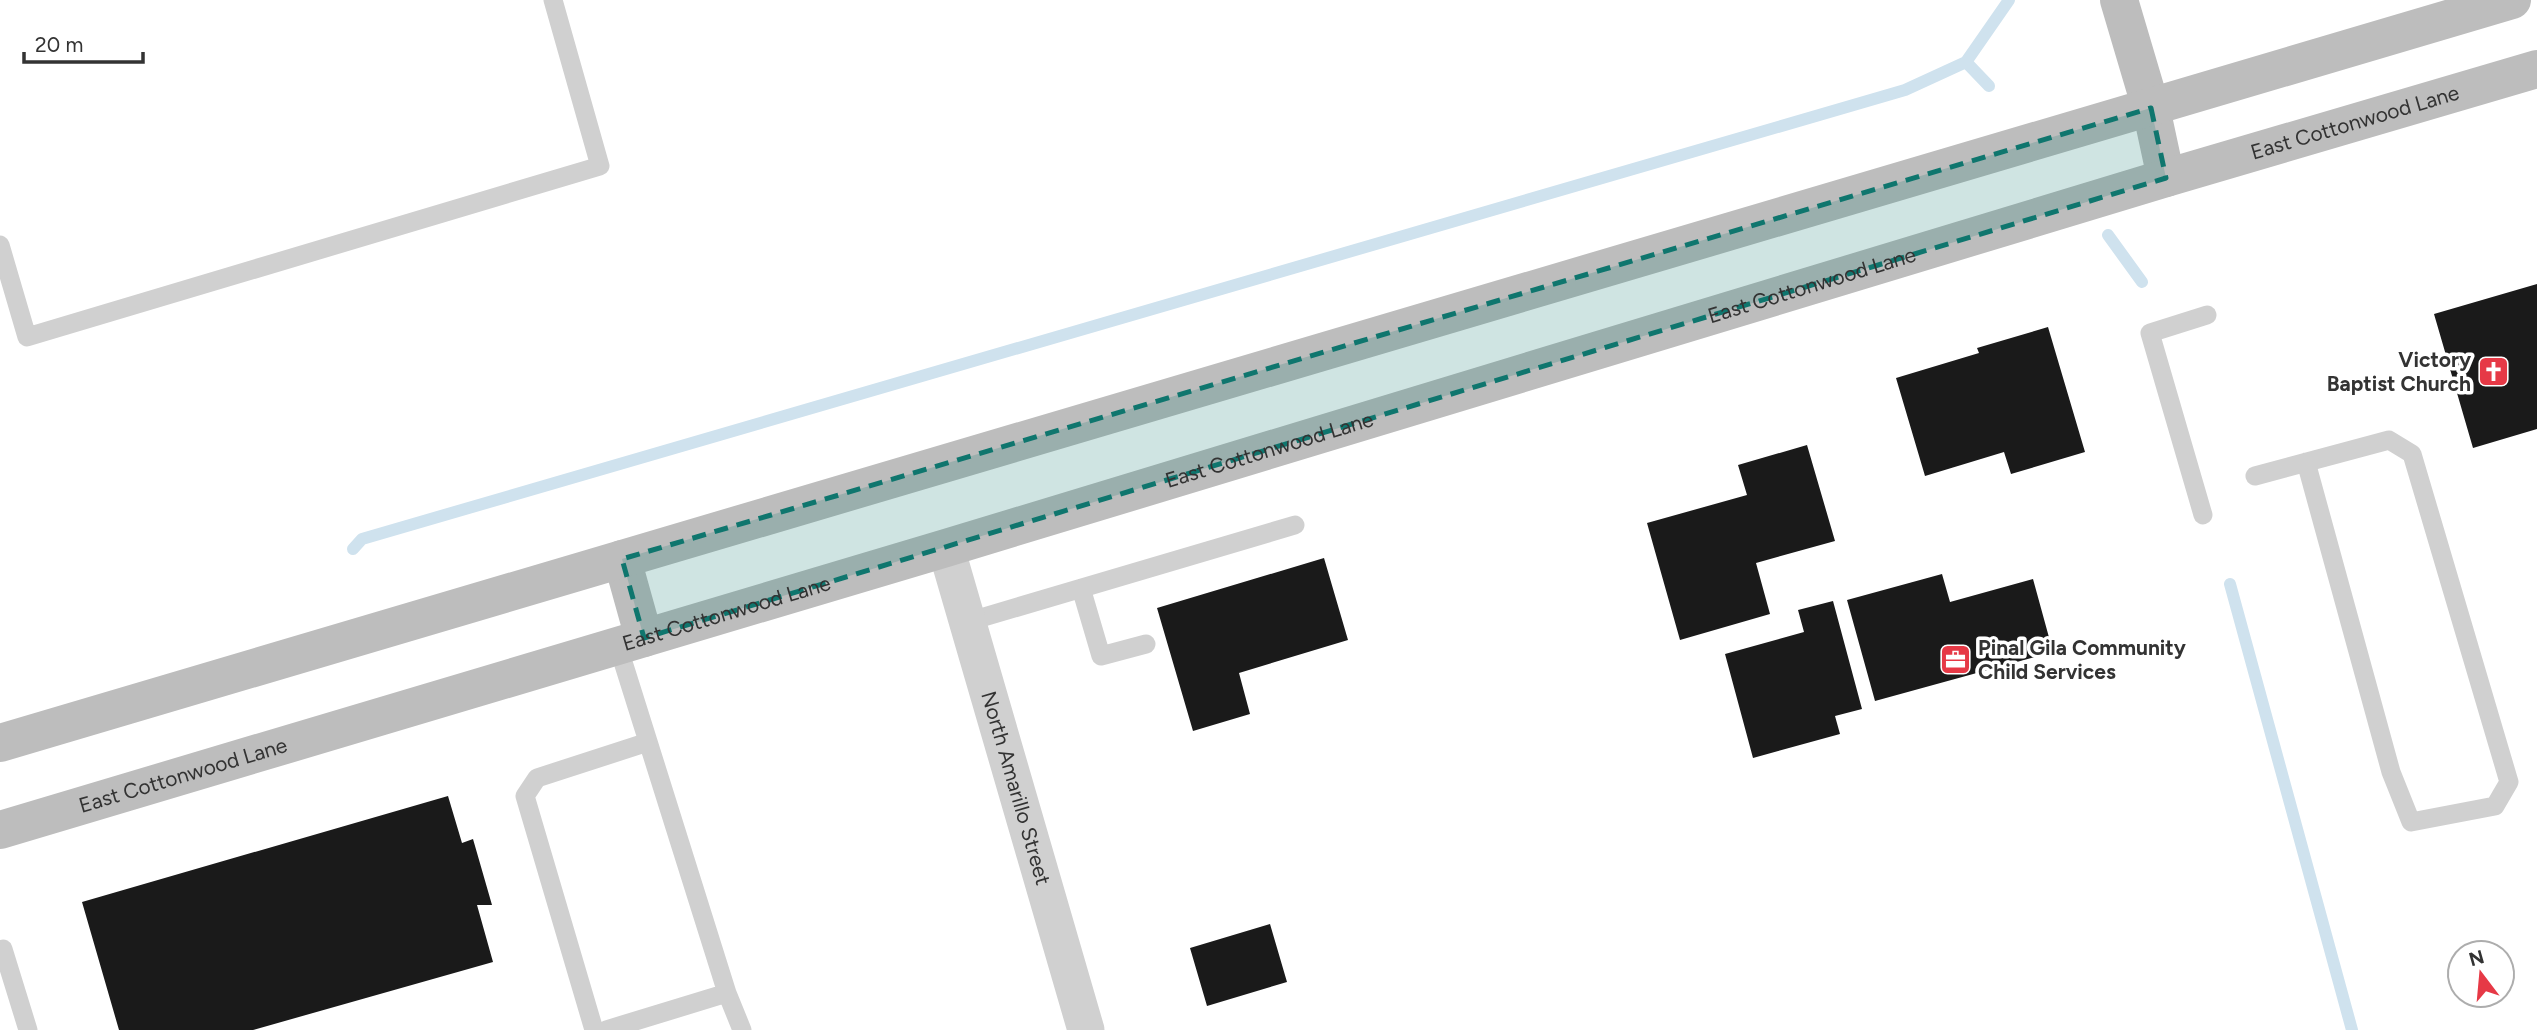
<svg xmlns="http://www.w3.org/2000/svg" width="2537" height="1030" font-family="Figtree,sans-serif">
  <rect width="100%" height="100%" fill="#fff"/>
  <g fill="none" stroke-linecap="round" stroke-linejoin="round">
    <path stroke="#cfe2ee" stroke-width="12" d="M1966,62L1989,86
      M2108,235L2142,282
      M353,549L362,539L1905,90L1966,62L2009,0
      M2230,584L2352,1030"/>
  </g>
  <path fill="#1a1a1a" d="M2537,284V429L2473,448L2434,314Z
    M2048,327L2085,452L2011,474L2004,452L1925,476L1896,378L1979,353L1977,348Z
    M1807,445L1835,541L1756,563L1770,614L1680,640L1647,523L1747,495L1738,465Z
    M1324,558L1348,640L1239,673L1250,714L1193,731L1157,608Z
    M1942,574L1950,602L2033,579L2053,652L1875,701L1847,600Z
    M1833,601L1862,709L1835,716L1840,734L1753,758L1725,654L1804,632L1798,610Z
    M448,796L462,843L473,839L492,905H477L493,962L253,1030H119L82,902Z
    M1270,924L1287,982L1207,1006L1190,948Z"/>
  <g fill="none" stroke-linecap="round" stroke-linejoin="round">
    <path stroke="#d0d0d0" stroke-width="19" d="M0,245L27,337L600,166L553,0
      M2255,476L2389,440L2412,454L2509,782L2495,806L2411,822L2391,772L2306,462
      M2203,515L2150,333L2207,315
      M1081,588L1101,656L1146,644
      M967,622L1295,525
      M618,646L727,993
      M3,949L28,1030
      M594,1030L525,796L537,778L648,742
      M606,1030L727,993L742,1030"/>
    <path stroke="#d0d0d0" stroke-width="37" id="s1" d="M946,548L1086,1030"/>
    <g stroke="#bdbdbd" stroke-width="38">
      <path d="M2119,0L2151,108L2166,178"/>
      <path d="M622,559L644,638"/>
      <path d="M0,743L2512,0"/>
      <path id="s2" d="M0,830L946,548L2166,178L2537,69"/>
    </g>
  </g>
  <path fill="#0f766e" fill-opacity="0.2" stroke="#0f766e" stroke-width="5" stroke-dasharray="14 9" stroke-linejoin="round" d="M2151,108L2166,178L644,638L622,559Z"/>
  <defs>
    <symbol id="church-square" viewBox="-11 -11 22 22"><rect x="-9" y="-9" width="18" height="18" rx="4" fill="#e63946" stroke="#fff"/><path d="M-1.2-6h2.4v3.5h3.3v2.4h-3.3V6h-2.4V-.1h-3.3v-2.4h3.3Z" fill="#fff"/></symbol>
    <symbol id="office-square" viewBox="-11 -11 22 22"><rect x="-9" y="-9" width="18" height="18" rx="4" fill="#e63946" stroke="#fff"/><path d="M-6-3h4V-5.5h4V-3h4V5H-6ZM-1-4.5V-3h2v-1.5ZM-6 0V1H6V0Z" fill="#fff"/></symbol>
  </defs>
  <g fill-rule="evenodd">
    <use href="#church-square" x="2476" y="354" width="35" height="35"/>
    <use href="#office-square" x="1938" y="642" width="35" height="35"/>
  </g>
  <g text-anchor="middle" stroke-width="7" stroke-linejoin="round" paint-order="stroke">
    <g font-size="21" fill="#333" stroke="#fff">
      <text dy="7" stroke="none"><textPath href="#s2" startOffset="2459">East Cottonwood Lane</textPath></text>
      <text dy="7" stroke="none"><textPath href="#s2" startOffset="1892">East Cottonwood Lane</textPath></text>
      <text dy="7" stroke="none"><textPath href="#s2" startOffset="1325">East Cottonwood Lane</textPath></text>
      <text dy="7" stroke="none"><textPath href="#s2" startOffset="758">East Cottonwood Lane</textPath></text>
      <text dy="7" stroke="none"><textPath href="#s2" startOffset="191">East Cottonwood Lane</textPath></text>
      <text dy="7" stroke="none"><textPath href="#s1" startOffset="250">North Amarillo Street</textPath></text>
    </g>
    <g font-size="21" font-weight="bold" fill="#333" stroke="#fff" text-anchor="end">
      <text x="2471" y="367">Victory<tspan x="2471" dy="24">Baptist Church</tspan></text>
      <text x="1978" y="655" text-anchor="start">Pinal Gila Community<tspan x="1978" dy="24">Child Services</tspan></text>
    </g>
  </g>
  <g transform="translate(2481 974) rotate(344)"><circle r="33" fill="#ffffff" stroke="#adadad" stroke-width="2"/>
  <path d="M0-5L12 26L0 18L-12 26Z" fill="#e63946"/>
  <text y="-10" font-size="19" font-weight="bold" text-anchor="middle" fill="#333333">N</text>
  </g>
  <path d="M24 52v10h119v-10" fill="none" stroke="#333333" stroke-width="3.5"/>
  <text x="35" y="52" font-size="21" fill="#333333" stroke="#ffffff" stroke-width="5" paint-order="stroke">20 m</text>
</svg>
